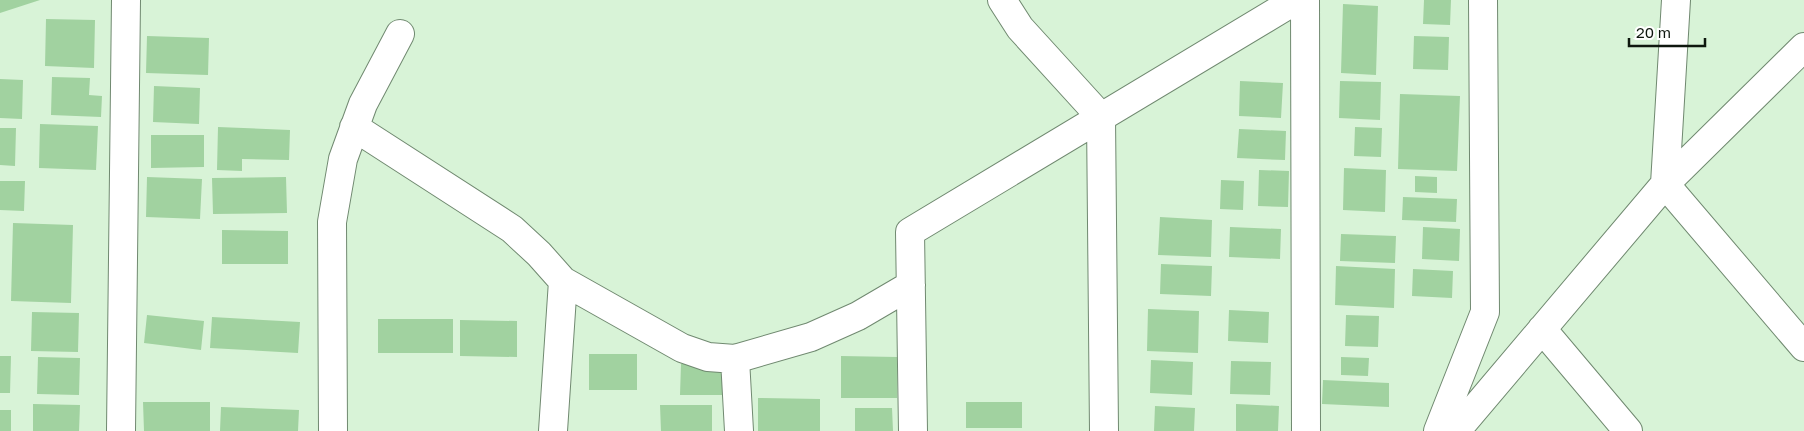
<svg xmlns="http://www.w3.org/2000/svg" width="1804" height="431" font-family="'Golos Text',sans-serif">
  <rect width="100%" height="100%" fill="#d8f3d7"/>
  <path fill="#a1d2a0" d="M0,0H40L0,13Z
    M1424,0H1451L1450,25L1423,24Z
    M1343,4L1378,6L1376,75L1341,73Z
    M46,19L95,20L94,68L45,66Z
    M147,36L209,38L208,75L146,73Z
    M1414,36L1449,37L1448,70L1413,69Z
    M52,77L90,78L89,95L102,96L101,117L51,115Z
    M0,79L23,80L22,119L0,118Z
    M1240,81L1283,83L1281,118L1239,116Z
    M1340,81L1381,82L1380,120L1339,118Z
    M154,86L200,88L199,124L153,122Z
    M1400,94L1460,96L1457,171L1398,169Z
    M40,124L98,126L96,170L39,168Z
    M218,127L290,130L289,160L242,159V171L217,170Z
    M1355,127L1382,128L1381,157L1354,156Z
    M0,128H16L15,166L0,165Z
    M1239,129L1286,131L1285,160L1237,158Z
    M151,135H204V167L151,168Z
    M1344,168L1386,170L1385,212L1343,210Z
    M1259,170L1289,171L1288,207L1258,206Z
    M1415,176L1437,177V193L1415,192Z
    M147,177L202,179L200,219L146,217Z
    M286,177L287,213L213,214L212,178Z
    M1221,180L1244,181L1243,210L1220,209Z
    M0,181H25L24,211L0,210Z
    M1403,197L1457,199L1456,222L1402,220Z
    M1160,217L1212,220L1211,257L1158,255Z
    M13,223L73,225L71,303L11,301Z
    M1230,227L1281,229L1280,259L1229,257Z
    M1423,227L1460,229L1459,261L1422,259Z
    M222,230L288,231V264H222Z
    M1341,234L1396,236L1395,263L1340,261Z
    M1161,264L1212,266L1211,296L1160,294Z
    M1336,266L1395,269L1394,308L1335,305Z
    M1413,269L1453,271L1452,298L1412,296Z
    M1148,309L1199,311L1198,353L1147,351Z
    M1229,310L1269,312L1268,343L1228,341Z
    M32,312L79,313L78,352L31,351Z
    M147,315L204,321L201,350L144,343Z
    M1346,315L1379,316L1378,347L1345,346Z
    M212,317L300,322L298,353L210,348Z
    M378,319H453V353H378Z
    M460,320L517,321V357L460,356Z
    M589,354H637V390H589Z
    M0,356H11L10,393H0Z
    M841,356L897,357V398H841Z
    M38,357L80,358L79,395L37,394Z
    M1341,357L1369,358L1368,376L1341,375Z
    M1151,360L1193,362L1192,395L1150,393Z
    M1231,361L1271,362L1270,395L1230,394Z
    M681,364H726V395H680Z
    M1323,380L1389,383V407L1322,404Z
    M758,398L820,399V431H758Z
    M143,402H210V431H144Z
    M966,402H1022V428H966Z
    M33,404L80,405L79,431H33Z
    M1236,404L1279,406L1278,431H1236Z
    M660,405H712V431H661Z
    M1155,406L1195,408L1194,431H1154Z
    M221,407L299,410L298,431H220Z
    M855,408H892L893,431H855Z
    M0,410H11V431H0Z"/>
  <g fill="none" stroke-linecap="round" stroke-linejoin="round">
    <defs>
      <path id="minor" d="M1002,0L1020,28L1101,117L1104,431
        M1305,0L1306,431
        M1676,0L1665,184L1804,347
        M354,127L512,229L539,254L563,281L682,348L708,357L735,359L811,337L858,316L911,285
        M1542,329L1628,431
        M735,359L739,431
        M121,431L126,0
        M333,431L332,222L343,159L363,104L400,34
        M553,431L563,281
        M913,431L910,232L1296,0
        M1438,431L1485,312L1483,0
        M1456,431L1665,184L1804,47"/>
    </defs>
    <use href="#minor" stroke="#708970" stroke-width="30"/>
    <use href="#minor" stroke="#fff" stroke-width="28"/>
  </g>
  <path d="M1629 38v8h76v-8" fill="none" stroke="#0e170e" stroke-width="2.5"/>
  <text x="1636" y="38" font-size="15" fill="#0e170e" stroke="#ffffff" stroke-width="4" paint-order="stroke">20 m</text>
</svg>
